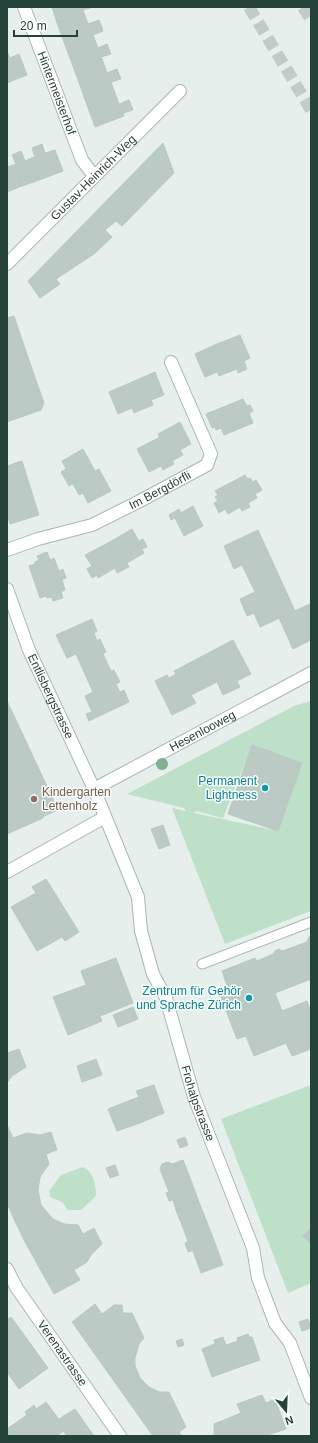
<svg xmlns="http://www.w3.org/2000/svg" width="318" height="1443" font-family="Helvetica,sans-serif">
  <rect width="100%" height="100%" fill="#e6efeb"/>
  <path fill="#bfe0c8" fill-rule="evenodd" d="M311,701V911L225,944L172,808L186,811L184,808L127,794L294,706ZM252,745L302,763L278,831L194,813L196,811L223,818Z
    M311,1085V1283L288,1293L221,1119Z
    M83,1167C93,1171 96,1185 96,1195L94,1198L81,1210H68L62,1202L50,1197L49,1191L61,1175Z"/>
  <path fill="#bbcac4" stroke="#b8c9c2" d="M52,7H93L83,10L84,13L57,23Z
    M84,13L88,24L99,20L103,31L93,35L98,48L107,44L111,54L101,57L102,59L74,69L57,23Z
    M7,51L10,58L19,54L27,75L7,83Z
    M102,59L107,73L117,69L121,79L111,82L119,104L129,100L133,110L123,113L124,116L95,127L74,69Z
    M163,143L174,173L122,226L116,221L105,230L112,237L94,254L56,279L60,284L40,298L28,281Z
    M42,144L45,153L55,150L63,171L42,179L32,148Z
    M21,151L25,161L34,157L42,179L22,186L14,165L16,164L12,155Z
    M14,165L22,186L7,192V167Z
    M14,316L30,363L7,371V318Z
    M240,335L250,358L244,361L247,369L238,373L237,369L229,372L217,344Z
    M217,344L229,372L219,376L217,372L205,377L195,354Z
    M30,363L44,403L41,410L7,422V371Z
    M155,372L164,395L151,400L153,405L143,409L132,382Z
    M132,382L143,409L134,413L132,408L118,414L109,392Z
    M243,399L247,406L250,405L253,411L249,413L253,423L224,435L221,428L216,430L215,427L212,428L206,414Z
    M180,422L191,444L180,450L183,455L172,461L158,434Z
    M160,437L174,464L163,470L161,466L149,472L137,449Z
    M83,449L95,471L69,486L61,472L66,469L62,461Z
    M22,461L39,515L10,524L7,515V466Z
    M99,469L111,491L88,503L83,493L79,495L73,484Z
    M245,475L248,479L250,478L253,482L256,480L262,490L255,494L257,498L248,503L250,507L242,511L240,507L228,514L225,509L219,513L214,503L218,501L215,497L218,495L215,491Z
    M193,506L203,526L184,536L175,518L171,520L169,515L179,509L181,513Z
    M132,529L139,541L143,539L147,547L142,549L144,553L127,563L129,567L123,570L108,543Z
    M258,530L295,611L260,627L254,613L247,616L240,599L255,592L242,565L234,569L224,546Z
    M108,543L123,570L117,573L115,568L98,578L97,575L92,578L87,569L92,566L85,555Z
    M47,552L50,560L54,558L59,571L63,569L66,578L62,579L65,590L61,592L63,598L53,601L52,597L47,598L46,596L40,598L29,566L35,564V562L39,560L37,556Z
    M310,604L311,607V640L293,649L279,618Z
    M92,619L97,631L94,633L97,641L100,639L106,652L103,654L111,671L114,670L120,682L116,684L120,692L124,690L129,702L89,721L86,714L92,712L85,696L93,692L76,654L67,658L56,635Z
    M233,640L251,674L237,681L240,687L223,695L217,682L191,695L196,703L172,715L155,681L167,675L169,678L176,674L174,671Z
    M7,701L23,735L9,741L12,748L7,750Z
    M23,735L58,810L42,817L43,818L7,834V750L12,748L9,741Z
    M252,745L302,763L278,831L228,814Z
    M163,825L170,845L159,849L151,829Z
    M46,879L79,932L65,941L62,937L37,951L11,907L36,893L32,887Z
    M311,936V979L275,993L282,1011L307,1001L311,1011V1049L292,1056L286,1043L254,1056L246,1036L237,1039L220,995L229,991L222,971L255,958L257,961L273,954L275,951L279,949L282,951L307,942L309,937Z
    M116,958L133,1003L100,1016L102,1021L68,1035L53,997L86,985L81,971Z
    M133,1007L138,1019L118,1027L113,1015Z
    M19,1049L26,1067L12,1076L7,1083V1053Z
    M96,1059L102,1075L82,1082L77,1066Z
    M154,1085L164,1113L140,1123L131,1100L139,1097L136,1091Z
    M131,1100L140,1123L117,1131L108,1109Z
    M7,1127H8L13,1138L27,1133L40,1135L51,1132L57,1150L46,1154L49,1164L40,1177L38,1190L41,1205L14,1219L7,1203Z
    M185,1137L188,1145L180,1148L177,1140Z
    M183,1160L192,1183L169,1192L160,1169L162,1164L168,1162L172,1164Z
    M115,1165L119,1175L110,1178L106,1168Z
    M192,1183L199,1202L176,1210L173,1200L169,1201L166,1193Z
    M199,1202L208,1225L185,1233L176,1210Z
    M41,1205L53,1219L64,1224L78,1225L83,1234L94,1228L102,1244L91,1255L87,1262L74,1270L80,1280L54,1294L25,1242L14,1219Z
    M208,1225L215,1243L188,1252L185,1243L188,1242L185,1233Z
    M311,1228V1242L310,1243L303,1236Z
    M215,1243L223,1265L201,1273L193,1251Z
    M95,1304L102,1314L114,1305H122L123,1313H132L144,1338L139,1344L135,1358V1366L140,1378L121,1391L72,1322Z
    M11,1317L48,1368L19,1389L7,1372V1320Z
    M308,1319L311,1328L302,1331L299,1322Z
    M248,1334L249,1337H252L260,1360L234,1369L226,1345L238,1341L237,1338Z
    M223,1337L234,1369L212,1377L202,1349L215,1344L214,1340Z
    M182,1339L184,1345L178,1347L176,1341Z
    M140,1378L149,1387L155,1390L160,1392H169L186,1427L179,1432L182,1436H153L121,1391Z
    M262,1395L266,1403L275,1399L286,1429L265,1436H214V1424L241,1413L237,1404Z
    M46,1402L66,1429L57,1436H7V1429L27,1415L25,1412L34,1405L36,1409Z
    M75,1409L94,1436H67L63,1431L66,1429L59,1419Z"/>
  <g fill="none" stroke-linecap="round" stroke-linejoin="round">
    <path stroke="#bfccc8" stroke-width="12" stroke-dasharray="12 6" stroke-linecap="butt" d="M249,7L311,110
      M303,7L311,20"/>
    <defs>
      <path id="service" d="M202,964L311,922"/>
      <g id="minor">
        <path id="s1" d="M24,7L82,160L94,176"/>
        <path id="s2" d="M7,264L180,91"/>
        <path id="s3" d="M7,550L38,539L92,525L138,502L207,465L211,454L171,362"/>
        <path id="s4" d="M7,589L29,650L94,789L138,897L141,931L153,974L166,998L194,1097L253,1248L258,1278L275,1323L290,1343L311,1398"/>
        <path id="s5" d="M94,789L311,673"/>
        <path d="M7,872L105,817"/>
        <path id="s6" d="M7,1269L16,1287L120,1436"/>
      </g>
    </defs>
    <use href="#service" stroke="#a8b8b2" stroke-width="11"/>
    <use href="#minor" stroke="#a8b8b2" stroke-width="14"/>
    <use href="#service" stroke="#fff" stroke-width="9"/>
    <use href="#minor" stroke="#fff" stroke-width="12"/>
  </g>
  <circle fill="#80af93" cx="162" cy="764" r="6"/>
  <g fill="#0f9aa8" stroke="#f7fbf9" stroke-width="1.5">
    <circle cx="265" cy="788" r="4"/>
    <circle cx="249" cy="998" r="4"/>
  </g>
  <circle fill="#8d6e63" stroke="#f7fbf9" stroke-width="1.5" cx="34" cy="799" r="4"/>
  <g text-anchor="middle" stroke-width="3" stroke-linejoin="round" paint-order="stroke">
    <g font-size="12" fill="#24423a" stroke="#f7fbf9">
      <text dy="4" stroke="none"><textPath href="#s1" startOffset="92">Hintermeisterhof</textPath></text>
      <text dy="4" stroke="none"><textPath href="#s2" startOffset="122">Gustav-Heinrich-Weg</textPath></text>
      <text dy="4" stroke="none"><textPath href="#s3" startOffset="165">Im Bergdörfli</textPath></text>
      <text dy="4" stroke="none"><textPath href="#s4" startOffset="116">Entlisbergstrasse</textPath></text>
      <text dy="4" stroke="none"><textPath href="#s5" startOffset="123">Hesenlooweg</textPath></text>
      <text dy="4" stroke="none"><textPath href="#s4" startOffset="551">Frohalpstrasse</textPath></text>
      <text dy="4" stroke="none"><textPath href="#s6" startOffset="101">Verenastrasse</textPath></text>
    </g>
    <g font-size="12" fill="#0d838f" stroke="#f7fbf9" text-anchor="end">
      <text x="257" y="785">Permanent<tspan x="257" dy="14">Lightness</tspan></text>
      <text x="241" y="995">Zentrum für Gehör<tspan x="241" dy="14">und Sprache Zürich</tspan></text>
    </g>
    <g font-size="12" fill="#785e54" stroke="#f7fbf9" text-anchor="start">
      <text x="42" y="796">Kindergarten<tspan x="42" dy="14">Lettenholz</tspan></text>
    </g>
  </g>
  <rect width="318" height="1443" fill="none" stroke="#24423a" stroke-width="16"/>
  <g transform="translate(286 1411) rotate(161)" stroke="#f7fbf9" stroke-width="3" paint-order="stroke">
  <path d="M0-3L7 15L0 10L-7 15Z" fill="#24423a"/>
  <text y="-6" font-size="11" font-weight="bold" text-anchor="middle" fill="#24423a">N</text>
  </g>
  <path d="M14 30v6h63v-6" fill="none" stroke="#24423a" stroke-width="2"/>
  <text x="20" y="30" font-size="12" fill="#24423a" stroke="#f7fbf9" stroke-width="3" paint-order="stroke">20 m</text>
</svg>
